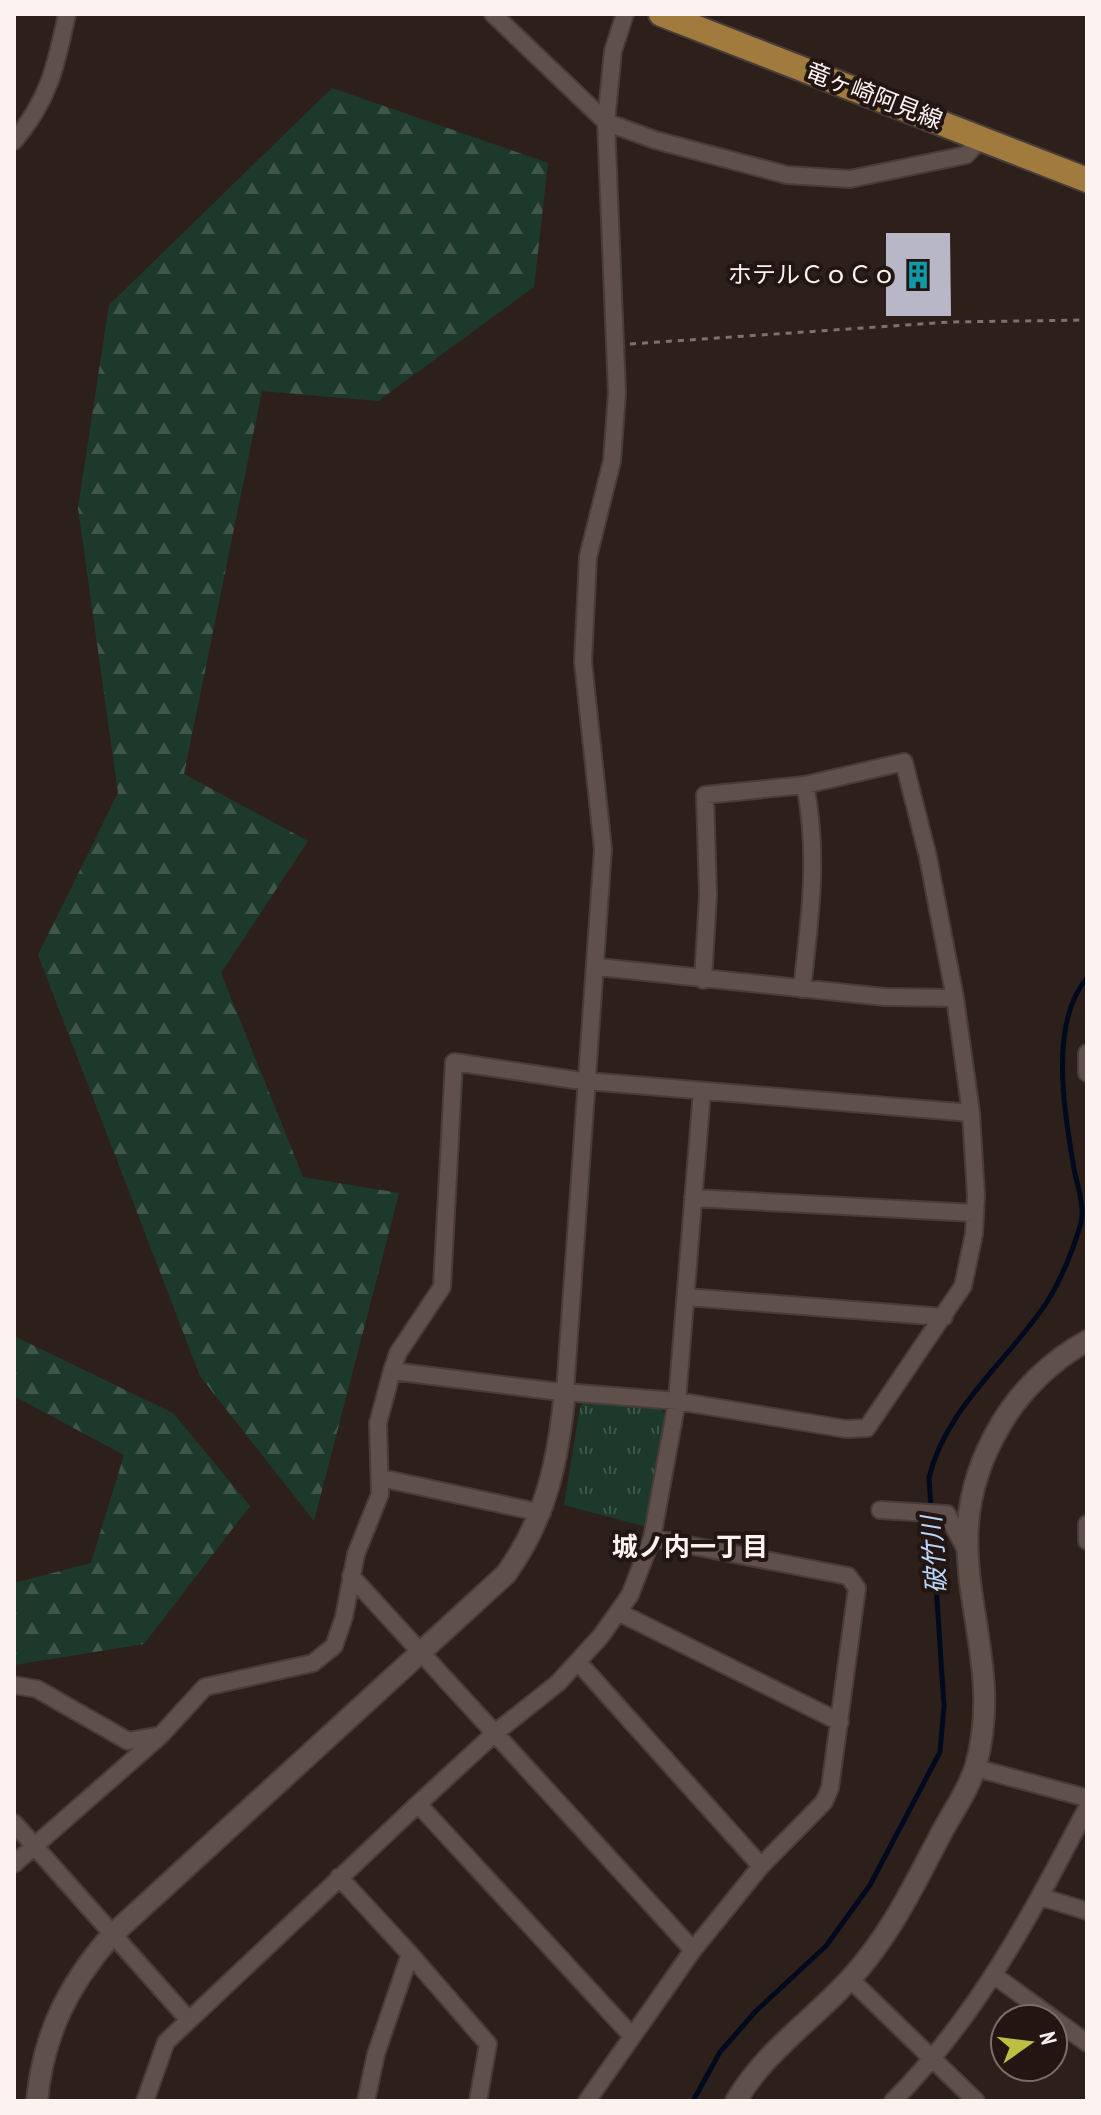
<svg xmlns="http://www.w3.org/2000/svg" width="1101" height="2115" font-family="'PT Sans Narrow','Noto Sans JP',sans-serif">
  <defs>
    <pattern id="forest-firs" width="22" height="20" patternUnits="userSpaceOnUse" patternTransform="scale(2)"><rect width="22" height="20" fill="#1d392c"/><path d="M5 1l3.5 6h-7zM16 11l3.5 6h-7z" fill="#3f564b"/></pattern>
    <pattern id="park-tufts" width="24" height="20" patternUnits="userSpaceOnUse" patternTransform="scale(2)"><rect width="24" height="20" fill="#1d392c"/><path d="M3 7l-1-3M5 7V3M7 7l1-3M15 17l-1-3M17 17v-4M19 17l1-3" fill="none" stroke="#3f564b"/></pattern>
  </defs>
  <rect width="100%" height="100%" fill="#2d201b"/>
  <path fill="url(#forest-firs)" d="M332,88L548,163L534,287L378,401L262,391L184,774L308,841L221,973L303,1177L399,1193L314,1521L200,1376L38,955L118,793L78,508L109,305Z
    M14,1336L173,1413L250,1506L144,1644L14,1665V1583L91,1563L124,1455L14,1396Z"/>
  <path fill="url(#park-tufts)" d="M584,1402L660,1408L667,1416L647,1527L564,1505L580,1407Z"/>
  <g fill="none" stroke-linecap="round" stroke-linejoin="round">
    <path stroke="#000a1e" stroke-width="5" d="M693,2101L720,2052L756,2011L826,1946L870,1885L940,1752L944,1706L929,1478C945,1408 1009,1360 1047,1302C1062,1278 1073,1250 1081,1223C1085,1208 1077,1184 1074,1169C1065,1114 1048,1024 1087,978"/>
  </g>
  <path fill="#b7b7c7" d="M886,233H950L951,316H886Z"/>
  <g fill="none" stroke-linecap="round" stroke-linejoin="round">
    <defs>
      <path id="minor" d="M493,14L606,122L655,140L787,175L850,179L966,155L982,138
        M14,141C49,100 56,66 67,14
        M598,967L885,997L955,998
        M802,989C810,919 819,854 805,785
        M1087,1053V1073
        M693,1198L975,1213
        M686,1297L944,1317
        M392,1371L552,1391L677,1401L846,1429L867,1428L963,1286L974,1234L976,1195L971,1113L955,998L928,857L904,762L805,785L705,795L708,895L703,980
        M565,1392L603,849L583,662L588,557L612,461L617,393L606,122L613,51L625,14
        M381,1478L542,1513
        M880,1510L947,1514L965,1548
        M1087,1524V1541
        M351,1576L693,1950
        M618,1612L840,1722
        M578,1662L761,1866
        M14,1685L37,1689L128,1741L161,1735L205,1687L313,1663L334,1646L344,1617L356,1554L380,1494L378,1423L392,1371L398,1353L442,1287L454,1062L575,1080L971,1113
        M976,1768L1087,1798
        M418,1804L632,2036
        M14,1823L188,2019
        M14,1864L160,1736
        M339,1877L410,1954L376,2054L366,2101
        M1041,1897L1087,1911
        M410,1954L488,2044L478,2101
        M995,1976L1087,2043
        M850,1979L976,2101
        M145,2101L166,2042L418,1804L495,1733L558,1683L601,1636L630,1595L652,1538L677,1401L702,1091
        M587,2101L693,1950L761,1866L824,1802L830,1788L857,1588L848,1576L652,1538
        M893,2101C978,2016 1032,1913 1087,1808"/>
      <path id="tertiary" d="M37,2101C43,2035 68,1985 111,1936L506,1574C547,1517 558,1460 565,1392
        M736,2101C765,2051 813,2020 851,1978C891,1935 916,1881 943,1830C954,1810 970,1787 976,1765C1010,1640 923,1554 1001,1424C1021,1390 1052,1360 1087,1341"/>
      <path id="primary" d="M661,14L1087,180"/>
    </defs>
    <use href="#minor" stroke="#483c39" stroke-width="20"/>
    <use href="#tertiary" stroke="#483c39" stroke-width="24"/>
    <use href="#primary" stroke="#483c39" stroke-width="28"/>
    <path stroke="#7d716c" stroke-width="3" stroke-dasharray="6 6" stroke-linecap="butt" d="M630,344L950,322L1087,320"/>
    <use href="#minor" stroke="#60504b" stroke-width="16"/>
    <use href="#tertiary" stroke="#60504b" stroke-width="20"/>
    <use href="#primary" stroke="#a17b3d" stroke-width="24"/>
  </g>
  <defs>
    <symbol id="building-bare" viewBox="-9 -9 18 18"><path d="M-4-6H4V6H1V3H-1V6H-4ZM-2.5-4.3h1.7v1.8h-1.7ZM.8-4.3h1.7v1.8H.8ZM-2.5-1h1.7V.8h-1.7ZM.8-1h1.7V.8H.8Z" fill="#0f9aa8" stroke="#231612" stroke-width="2.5" paint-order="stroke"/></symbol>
  </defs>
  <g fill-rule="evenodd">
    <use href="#building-bare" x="898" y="255" width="40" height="40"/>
  </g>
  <g text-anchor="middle" stroke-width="8" stroke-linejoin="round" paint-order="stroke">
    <g font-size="24" fill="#fcf2ef" stroke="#231612">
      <text transform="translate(874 96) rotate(21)" y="8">竜ヶ崎阿見線</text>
    </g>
    <g font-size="24" fill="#fcf2ef" stroke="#231612" text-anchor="end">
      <text x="896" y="283">ホテルＣｏＣｏ</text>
    </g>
    <g font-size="26" font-weight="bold" fill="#fcf2ef" stroke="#231612">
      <text x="690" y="1556">城ノ内一丁目</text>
    </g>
    <g font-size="26" font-style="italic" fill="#b8d7fd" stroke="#231612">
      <text transform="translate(934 1555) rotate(-94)" y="9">破竹川</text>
    </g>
  </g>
  <rect width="1101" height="2115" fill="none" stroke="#fcf2ef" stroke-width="32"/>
  <g transform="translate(1029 2043) rotate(76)"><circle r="38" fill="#231612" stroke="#7a6e6a" stroke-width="2"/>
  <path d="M0-6L14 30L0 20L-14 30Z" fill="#bdbf43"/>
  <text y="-12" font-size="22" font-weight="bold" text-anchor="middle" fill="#fcf2ef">N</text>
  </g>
</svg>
